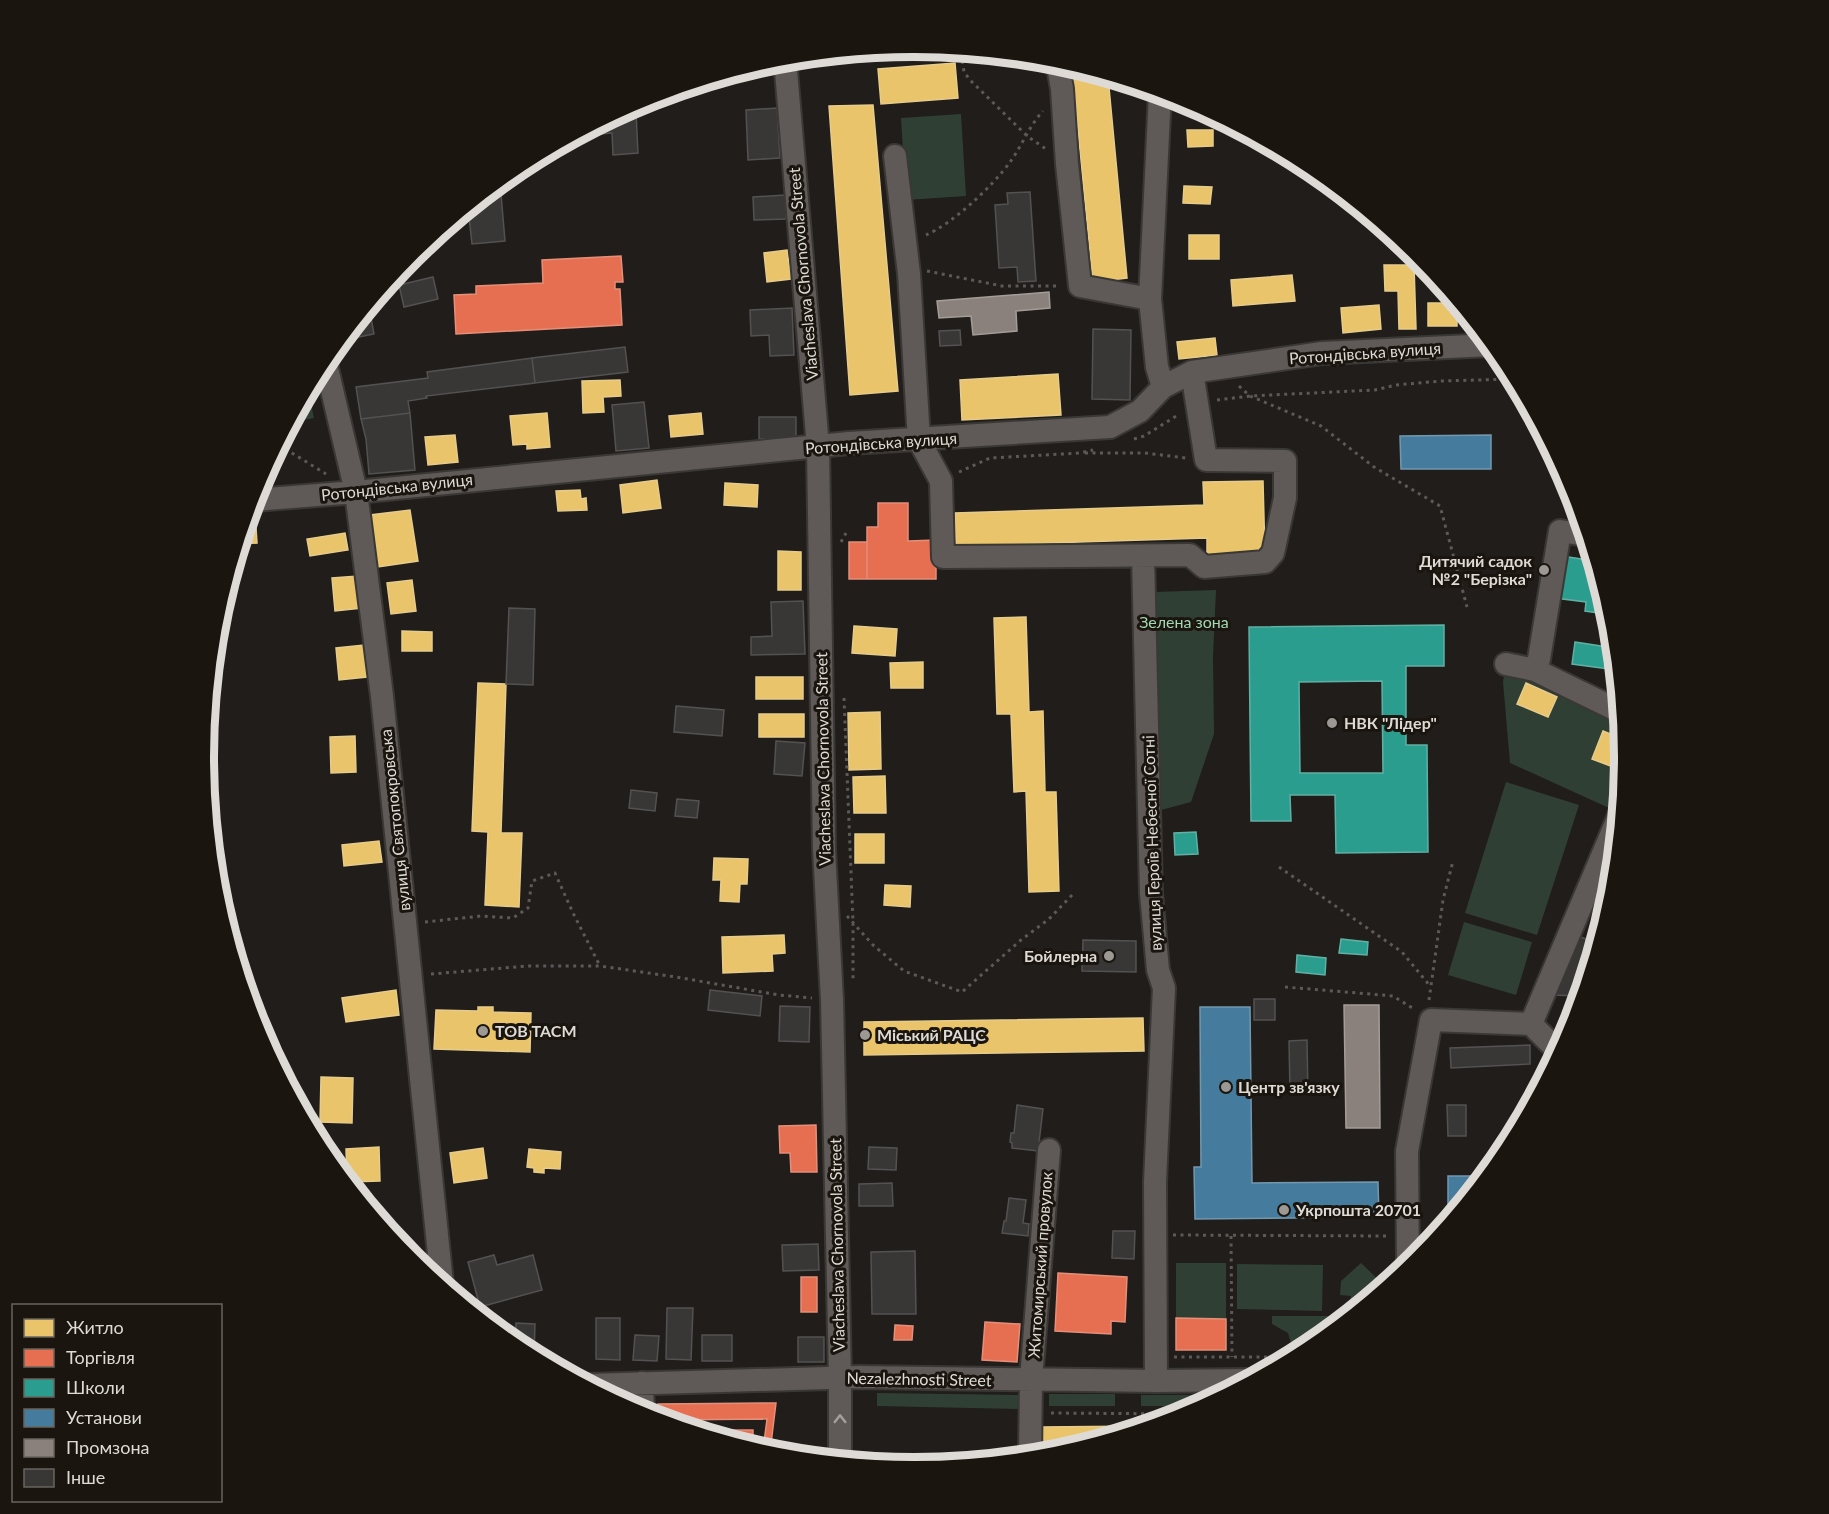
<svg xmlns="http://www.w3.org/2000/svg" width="1829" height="1514" font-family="Lato,sans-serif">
  <rect width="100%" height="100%" fill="#201d1a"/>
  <path fill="#303f34" d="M961,114L966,196L906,200L901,118Z
    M308,391L314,418L294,422L257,489Z
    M1216,590L1213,657L1214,734L1191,802L1161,810L1154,592Z
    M1506,664L1621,712L1625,757L1623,775L1609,808L1510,763L1503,682Z
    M1506,782L1579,805L1537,935L1465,913Z
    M1464,922L1532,942L1516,995L1448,975Z
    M1176,1263H1226V1319L1176,1318Z
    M1361,1263L1385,1286L1365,1302L1350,1300L1351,1296L1340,1295L1341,1281Z
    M1237,1264L1323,1265L1322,1311L1237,1309Z
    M1272,1316H1348C1335,1327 1310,1353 1294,1353L1288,1333L1272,1324Z
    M877,1393L1023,1395V1409L877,1406Z
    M1049,1394H1115V1406H1049Z
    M1141,1395H1221L1201,1406H1141Z"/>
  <path fill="#e9c46a" stroke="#e6cb8a" stroke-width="1.5" d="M775,60L776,74L739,76V72Z
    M955,63L958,98L881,104L878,69Z
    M1076,67L1108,77L1127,278L1093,282L1072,68Z
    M873,105L898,391L850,395L829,106Z
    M1187,130H1213V146L1188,147Z
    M1184,186L1212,187L1210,204L1183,203Z
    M1189,235H1219V259H1189Z
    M787,250L791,279L767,282L764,253Z
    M1384,265H1414L1416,329H1399L1398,291H1385Z
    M1429,269L1441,284L1427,283Z
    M1292,275L1295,301L1233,306L1231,280Z
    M1428,303H1457V326H1428Z
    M1379,305L1381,329L1343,333L1341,308Z
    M1215,338L1217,355L1179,359L1177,342Z
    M1058,374L1061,415L962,420L960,380Z
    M620,380L621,396L603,397L604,412L583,413L582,381Z
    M547,413L550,447L527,449V444L513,445L510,416Z
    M701,413L703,434L671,437L669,416Z
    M455,435L458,462L428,465L425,437Z
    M657,480L661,508L623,513L620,485Z
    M1263,481L1265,556L1207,557V538L956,546L955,513L1204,505L1203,482Z
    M725,483L758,485L757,507L724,505Z
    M580,490L581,499L586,498L587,510L558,511L556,491Z
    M410,510L418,561L378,567L370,515Z
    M250,512H255L257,543L240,544Z
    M345,533L348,550L310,556L307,539Z
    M778,551L801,552V590H778Z
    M358,576L362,608L335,611L332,578Z
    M412,580L416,611L391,614L387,583Z
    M1026,617L1029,712L1043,711L1045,792H1056L1059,891L1029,892L1026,791L1014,792L1011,714H997L994,618Z
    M854,626L897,629L895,656L852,653Z
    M402,631L432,632V651H402Z
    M364,645L367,677L339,680L336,648Z
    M923,662V688H891L890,663Z
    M756,677H803V699H756Z
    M478,683L506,684L501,833H522L519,907L485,905L488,832L472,831Z
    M1526,683L1557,697L1548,717L1517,704Z
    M880,712L881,769L849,770L848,713Z
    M759,714H804V737H759Z
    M1603,731L1623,739L1624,743L1619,755L1625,758L1621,770L1592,759Z
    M355,736L356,772L331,773L330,737Z
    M885,776L886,813H854L853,777Z
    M855,834H884V863H855Z
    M379,841L382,862L344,866L342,845Z
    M714,858L748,859L747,884H740L739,902L720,901L721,880H713Z
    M885,885L911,886L910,907L884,905Z
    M1610,888L1612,889L1611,896L1604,920L1596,916Z
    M784,935L785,953L772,954L773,971L723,973L722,937Z
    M396,990L399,1015L346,1022L342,998Z
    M478,1007H493V1012L531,1013L530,1052L434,1049L436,1010L478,1011Z
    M1143,1018L1144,1051L864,1055V1022Z
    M321,1077L353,1078L352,1123L320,1122Z
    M379,1147L380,1181L348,1182L347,1180L346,1149Z
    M483,1148L487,1178L454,1183L450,1153Z
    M529,1149L561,1152L560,1169L544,1168V1173L534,1172V1168L527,1167Z
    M1144,1426L1053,1454L1041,1455V1427Z"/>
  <path fill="#e76f51" stroke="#e48f79" stroke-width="1.5" d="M621,256L623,282H615V289H620L622,325L456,334L454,295L476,294V286L543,283L542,260Z
    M878,503H908V541L936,540V579H867V527H878Z
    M849,542H867V579H849Z
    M816,1125L817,1172H791L790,1153H780L779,1126Z
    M1058,1273L1127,1277L1125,1322L1111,1321V1334L1055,1331Z
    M801,1277H817V1312H801Z
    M1176,1318L1226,1319V1350H1176Z
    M985,1322L1020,1324L1017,1362L982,1360Z
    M895,1325L913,1326L912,1340H894Z
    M776,1403L770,1452L763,1450L767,1419L664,1420L658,1418V1404Z
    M698,1430H753V1445H745Z"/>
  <path fill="#2a9d8f" stroke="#60b0a4" stroke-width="1.5" fill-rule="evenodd" d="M1562,556L1594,561L1609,612L1599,610L1598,613L1585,611L1586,602L1555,598Z
    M1444,625V666H1406V745H1427L1428,852L1336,853L1335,795H1290L1291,821H1251L1249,627ZM1382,681L1383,773H1300L1299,682Z
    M1575,642L1614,648L1616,670L1572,664Z
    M1196,832L1198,854L1175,855L1174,833Z
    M1341,939L1368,942L1367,955L1339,953Z
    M1297,955L1326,958L1325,975L1296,972Z"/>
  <path fill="#457b9d" stroke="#7398ae" stroke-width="1.5" d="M1491,435V469H1401L1400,436Z
    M1200,1007H1250L1252,1183L1378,1182L1379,1217L1195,1219L1194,1167H1201Z
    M1448,1176H1486L1455,1213L1448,1214Z"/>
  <path fill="#8a817c" stroke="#a39c97" stroke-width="1.5" d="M1049,292L1050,308L1016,311L1017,331L973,335L971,316L939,318L937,301Z
    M1344,1005H1379L1380,1128H1346Z"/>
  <path fill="#393736" stroke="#535152" stroke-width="1.5" d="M777,108L780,158L748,160L746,110Z
    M636,112L638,153L613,155L612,133L576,136L619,113Z
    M531,160L532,172L510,174L520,166Z
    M1030,192L1036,281L1018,282L1017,267L999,268L995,205L1008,204L1007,193Z
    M501,194L505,241L472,244L468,208L485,195Z
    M785,195L786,219L754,220L753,197Z
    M433,277L438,299L404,307L399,285Z
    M369,307L374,334L344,340V338Z
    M792,308L794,355L770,356L769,335L751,336L750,310Z
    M1093,329L1131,330L1130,400L1092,399Z
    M960,330L961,345L940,346L939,331Z
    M625,347L628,372L535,383L532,358Z
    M532,358L535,383L426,396L427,398L408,401L410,413L361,419L356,387L428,378L427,372Z
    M644,402L649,448L616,451L612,405Z
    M410,413L415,470L369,474L366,439L361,419Z
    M759,417H796V438L759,439Z
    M803,601L805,654L751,655V637L772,636L771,602Z
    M509,608L535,609L533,685L506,684Z
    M676,706L724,710L722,736L674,732Z
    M776,741L805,743L802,776L774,774Z
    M631,790L657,793L655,811L629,808Z
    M677,799L699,801L697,818L675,816Z
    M1579,936L1597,944L1581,996L1551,995Z
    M1083,940L1136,941V972L1082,971Z
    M710,990L762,996L760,1016L708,1010Z
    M1254,999H1275V1020H1254Z
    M780,1006L810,1007L809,1042L779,1041Z
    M1307,1040L1308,1093H1290L1289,1041Z
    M1530,1045V1064L1451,1068L1450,1048Z
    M1017,1105L1043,1109L1038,1151L1012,1148V1143L1010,1142L1011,1133H1014Z
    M1447,1105H1466V1136H1448Z
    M869,1147L897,1148L896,1170L868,1169Z
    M892,1183L893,1206H859V1184Z
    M1009,1198L1026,1200L1023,1223L1029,1224L1028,1236L1002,1233L1004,1221H1006Z
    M1113,1231H1135L1134,1259L1112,1258Z
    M818,1244L819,1270L783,1271L782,1245Z
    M915,1251L916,1314H872L871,1252Z
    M494,1255L497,1265L533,1255L542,1290L480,1307L468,1262Z
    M667,1308H693L691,1360L666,1359Z
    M596,1318H620V1360L596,1359Z
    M516,1323L535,1324L534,1355L515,1344Z
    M635,1335L659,1336L657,1361L633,1360Z
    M702,1335H732V1361H702Z
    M798,1337H824V1362H798Z"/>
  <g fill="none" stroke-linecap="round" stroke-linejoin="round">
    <defs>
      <path id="minor" d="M785,59L818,447L824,849L832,1000L840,1378V1460
        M1057,61L1062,89L1067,164L1080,286L1150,299
        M1160,93L1150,299L1157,367L1163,387
        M895,156L909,274L919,440L941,481L943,557L1190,555L1204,567L1265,562L1273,553L1285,498V461L1206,460L1192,372
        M325,360L356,492L382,696L442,1284
        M254,500L356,492L849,443L1110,427L1140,411L1163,387L1192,372L1322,353L1491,345
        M1143,556L1151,893L1158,970L1164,988L1155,1182L1156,1381
        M1506,664L1535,670L1621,712
        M1535,670L1539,659L1560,531L1586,535
        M1531,1024L1550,1043L1561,1048
        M1408,1267L1407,1151L1431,1020L1531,1024L1619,816
        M642,1383L643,1413
        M590,1385L860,1377L1156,1381L1249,1380
        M1030,1456L1031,1380L1049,1150"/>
    </defs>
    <use href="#minor" stroke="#3a3835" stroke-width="26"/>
    <path stroke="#5d5958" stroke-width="3" stroke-dasharray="3 4.5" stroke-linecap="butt" d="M944,49L962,59L964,72L970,80L1027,136L1046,149
      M926,235C952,224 993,186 1010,162C1022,146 1029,126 1043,111
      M927,271L1002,286H1060
      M1239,386L1250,396L1321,426L1374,467L1440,506L1467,607
      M1217,400L1250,396L1375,390L1396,385L1441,381L1514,379
      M1134,439L1144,436L1178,415
      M279,445L326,474
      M1085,453H1145L1186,458
      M959,472L990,458L1080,453L1093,450
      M841,542L846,533
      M844,698L853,922V979
      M1279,867L1402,952L1430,986
      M847,916L873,945L904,971L962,992L1021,940L1049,919L1075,892
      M425,922L481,916L513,918L528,908L532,881L555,873L573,913L600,966
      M431,974L528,966H600L676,977L779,995L812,998
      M1285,987L1393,996L1414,1009
      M1429,1000L1443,900L1453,861
      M1173,1235L1389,1236
      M1231,1236L1232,1357
      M1174,1357H1292
      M1051,1413L1185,1414"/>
    <use href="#minor" stroke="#5f5958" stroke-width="22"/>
  </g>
  <defs><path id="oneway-chevron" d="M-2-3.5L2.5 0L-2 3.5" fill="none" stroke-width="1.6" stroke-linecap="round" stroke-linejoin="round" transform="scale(1.5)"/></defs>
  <use stroke="#a5a09d" href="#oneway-chevron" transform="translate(840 1419) rotate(-90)"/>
  <g fill="#9c9894" stroke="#1a150e" stroke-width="2">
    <circle cx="1544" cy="570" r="6"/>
    <circle cx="1332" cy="723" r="6"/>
    <circle cx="1109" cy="956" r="6"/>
    <circle cx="483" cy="1031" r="6"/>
    <circle cx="865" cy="1035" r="6"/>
    <circle cx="1226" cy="1087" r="6"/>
    <circle cx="1284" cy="1210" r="6"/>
  </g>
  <g text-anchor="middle" stroke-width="6" stroke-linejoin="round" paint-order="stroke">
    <g font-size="16" fill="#dedbd6" stroke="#1a150e">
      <text transform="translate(803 274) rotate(-95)" y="6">Viacheslava Chornovola Street</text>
      <text transform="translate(1365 353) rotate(-4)" y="6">Ротондівська вулиця</text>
      <text transform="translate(881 443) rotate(-4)" y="6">Ротондівська вулиця</text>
      <text transform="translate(397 487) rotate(-6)" y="6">Ротондівська вулиця</text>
      <text transform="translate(823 759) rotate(-91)" y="6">Viacheslava Chornovola Street</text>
      <text transform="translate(395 820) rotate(-96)" y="6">вулиця Святопокровська</text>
      <text transform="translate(1152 843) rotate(-92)" y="6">вулиця Героїв Небесної Сотні</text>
      <text transform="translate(837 1245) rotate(-91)" y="6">Viacheslava Chornovola Street</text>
      <text transform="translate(1040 1265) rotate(-86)" y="6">Житомирський провулок</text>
      <text transform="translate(919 1379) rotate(1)" y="6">Nezalezhnosti Street</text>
    </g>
    <g font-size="16" font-weight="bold" fill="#dedbd6" stroke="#1a150e" text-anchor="start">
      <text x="1532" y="567" text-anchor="end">Дитячий садок<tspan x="1532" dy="18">№2 "Берізка"</tspan></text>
      <text x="1344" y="729">НВК "Лідер"</text>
      <text x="1097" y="962" text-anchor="end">Бойлерна</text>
      <text x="495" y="1037">ТОВ ТАСМ</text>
      <text x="877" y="1041">Міський РАЦС</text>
      <text x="1238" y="1093">Центр зв'язку</text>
      <text x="1296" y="1216">Укрпошта 20701</text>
    </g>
    <g font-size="16" fill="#a3d8b3" stroke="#1a150e">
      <text x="1184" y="628">Зелена зона</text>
    </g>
  </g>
  <path d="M0 0H1829V1514H0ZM214 757a700 700 0 1 1 1400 0a700 700 0 1 1-1400 0Z" fill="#1a150e" fill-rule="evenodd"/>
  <path fill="none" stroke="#dedbd6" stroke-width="8" d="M214 757a700 700 0 1 1 1400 0a700 700 0 1 1-1400 0Z"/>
  <rect x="12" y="1304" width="210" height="198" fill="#1a150e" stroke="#68645e" stroke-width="1.5"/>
  <rect x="24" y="1319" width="30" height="18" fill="#e9c46a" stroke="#68645e" stroke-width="1.5"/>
  <text x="66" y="1334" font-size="18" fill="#dedbd6">Житло</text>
  <rect x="24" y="1349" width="30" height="18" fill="#e76f51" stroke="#68645e" stroke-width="1.5"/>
  <text x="66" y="1364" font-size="18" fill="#dedbd6">Торгівля</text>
  <rect x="24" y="1379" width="30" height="18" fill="#2a9d8f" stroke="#68645e" stroke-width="1.5"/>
  <text x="66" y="1394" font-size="18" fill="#dedbd6">Школи</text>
  <rect x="24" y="1409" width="30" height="18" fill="#457b9d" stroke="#68645e" stroke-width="1.5"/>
  <text x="66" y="1424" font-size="18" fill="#dedbd6">Установи</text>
  <rect x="24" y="1439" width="30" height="18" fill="#8a817c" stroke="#68645e" stroke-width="1.5"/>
  <text x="66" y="1454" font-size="18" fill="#dedbd6">Промзона</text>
  <rect x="24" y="1469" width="30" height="18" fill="#393736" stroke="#68645e" stroke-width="1.5"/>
  <text x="66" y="1484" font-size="18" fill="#dedbd6">Інше</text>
</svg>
